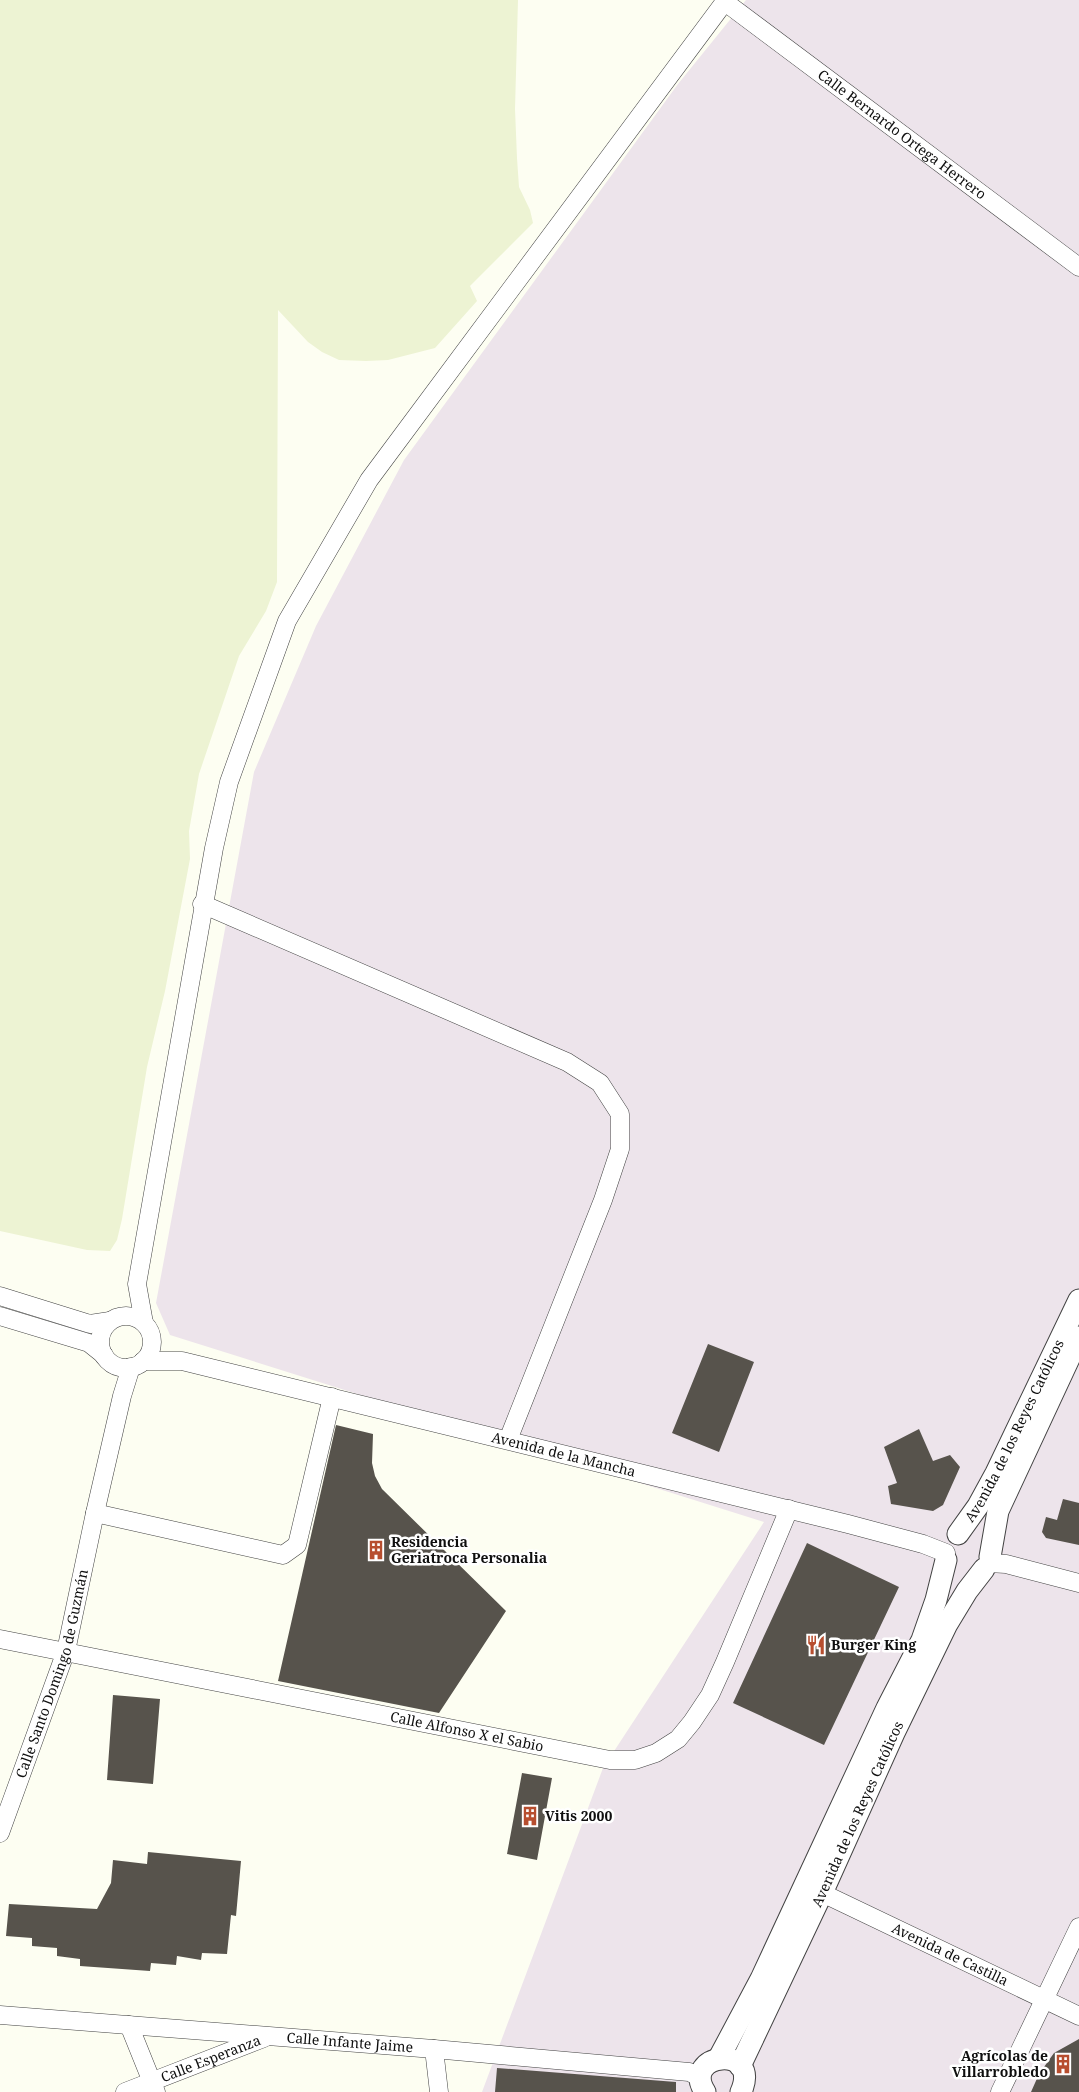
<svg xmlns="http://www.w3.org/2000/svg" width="1079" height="2092" font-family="'Noto Serif',serif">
  <rect width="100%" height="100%" fill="#fdfef2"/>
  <path fill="#ede4eb" d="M746,0H1079V2092H482L603,1768L764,1522L170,1335L156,1303L254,772L316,626L404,460L678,84Z"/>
  <path fill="#edf3d3" d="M0,0H518L515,109L517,158L519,187L530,210L533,223L470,286L477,301L435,348L388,360L366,361L339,360L322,352L308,342L278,310L277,582L266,611L239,656L199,774L189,831L190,859L165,991L147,1067L122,1219L117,1240L110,1251L87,1250L0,1231Z"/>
  <path fill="#57534c" d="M708,1344L754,1362L719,1452L672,1433Z
    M336,1425L373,1434L372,1463L375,1476L382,1489L506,1611L439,1713L278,1681Z
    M919,1429L933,1461L950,1455L960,1467L943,1505L933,1511L891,1504L888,1486L897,1483L884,1447Z
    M1063,1499L1079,1503V1545L1046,1538L1042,1532L1046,1517L1057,1520Z
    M807,1543L899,1587L824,1745L733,1703Z
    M113,1695L160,1699L153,1784L107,1780Z
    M522,1773L552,1778L537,1860L507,1854Z
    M148,1852L241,1861L236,1916L231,1915L227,1954L202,1953L201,1960L177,1956L176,1965L151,1963L150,1971L80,1966V1959L57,1956V1948L32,1946V1938L6,1936L9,1904L97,1909L111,1883L113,1860L147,1864Z
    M1079,2039V2092H1031L1039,2074L1054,2053Z
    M497,2068L676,2082V2092H495Z"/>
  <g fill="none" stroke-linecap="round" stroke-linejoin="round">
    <defs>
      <g id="minor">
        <path id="s1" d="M725,2L1079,267"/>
        <path d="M202,904L567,1062L600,1083L620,1114V1149L603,1200L508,1440"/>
        <path d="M0,1296L90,1324L110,1321"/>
        <circle cx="126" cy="1342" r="26"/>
        <path d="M0,1316L89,1343L104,1355"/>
        <path d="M144,1323L137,1284L214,848L229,782L287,621L369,480L726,0"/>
        <path id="s2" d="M143,1361H182L848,1524L923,1544L946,1553"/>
        <path d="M95,1513L283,1555L297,1545L332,1397"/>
        <path d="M988,1563L1006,1564L1079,1583"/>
        <path id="s3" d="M0,1639L610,1760H635L656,1753L678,1739L692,1722L710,1695L725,1662L789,1509"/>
        <path id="s4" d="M0,1833L66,1651L95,1513L122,1396L131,1367"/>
        <path id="s5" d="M822,1893L1079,2016"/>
        <path id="s6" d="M0,2015L434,2049L689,2072L700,2077"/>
        <path d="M129,2025L156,2092"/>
        <path d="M434,2049L439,2092"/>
        <path id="s7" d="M125,2092L264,2038"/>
        <path d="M1000,2092L1079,1927"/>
      </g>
      <g id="tertiary">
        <path id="s8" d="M958,1534L978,1506L996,1473L1079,1300"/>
        <path d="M990,1557L998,1511L1079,1337"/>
        <path d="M719,2058L761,1979L887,1708L922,1640L936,1600L946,1560"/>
        <path id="s9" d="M740,2066L822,1893L894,1733L947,1624L967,1591L984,1569"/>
        <path d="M705,2092C680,2053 762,2043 741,2092"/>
      </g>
    </defs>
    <use href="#minor" stroke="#424242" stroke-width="19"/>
    <use href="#tertiary" stroke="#424242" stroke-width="23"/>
    <use href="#minor" stroke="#fff" stroke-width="18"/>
    <use href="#tertiary" stroke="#fff" stroke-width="21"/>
  </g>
  <defs>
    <symbol id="building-bare" viewBox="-9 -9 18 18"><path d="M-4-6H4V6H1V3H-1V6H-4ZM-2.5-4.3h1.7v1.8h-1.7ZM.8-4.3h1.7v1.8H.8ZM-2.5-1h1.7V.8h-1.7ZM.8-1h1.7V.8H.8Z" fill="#b74e2f" stroke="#fff" stroke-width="2.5" paint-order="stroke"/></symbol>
    <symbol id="restaurant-bare" viewBox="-9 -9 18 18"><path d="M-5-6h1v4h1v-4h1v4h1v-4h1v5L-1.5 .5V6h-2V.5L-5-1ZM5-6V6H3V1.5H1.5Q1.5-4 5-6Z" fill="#b74e2f" stroke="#fff" stroke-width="2.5" paint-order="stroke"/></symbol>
  </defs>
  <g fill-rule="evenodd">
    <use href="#building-bare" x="362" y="1536" width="28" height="28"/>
    <use href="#restaurant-bare" x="802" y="1631" width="28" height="28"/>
    <use href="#building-bare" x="516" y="1802" width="28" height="28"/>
    <use href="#building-bare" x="1049" y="2050" width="28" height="28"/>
  </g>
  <g text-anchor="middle" stroke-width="5" stroke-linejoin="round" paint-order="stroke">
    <g font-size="14" fill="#0f0f0f" stroke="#fff">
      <text dy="5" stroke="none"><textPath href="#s1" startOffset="221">Calle Bernardo Ortega Herrero</textPath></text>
      <text dy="5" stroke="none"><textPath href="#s8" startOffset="118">Avenida de los Reyes Católicos</textPath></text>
      <text dy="5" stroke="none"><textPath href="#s2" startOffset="432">Avenida de la Mancha</textPath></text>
      <text dy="5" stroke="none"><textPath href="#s4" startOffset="168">Calle Santo Domingo de Guzmán</textPath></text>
      <text dy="5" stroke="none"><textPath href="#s3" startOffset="476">Calle Alfonso X el Sabio</textPath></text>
      <text dy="5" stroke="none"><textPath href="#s9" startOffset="278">Avenida de los Reyes Católicos</textPath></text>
      <text dy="5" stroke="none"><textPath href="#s5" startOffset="142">Avenida de Castilla</textPath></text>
      <text dy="5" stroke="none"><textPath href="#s6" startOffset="351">Calle Infante Jaime</textPath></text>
      <text dy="5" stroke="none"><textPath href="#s7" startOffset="92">Calle Esperanza</textPath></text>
    </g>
    <g font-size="14" font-weight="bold" fill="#0f0f0f" stroke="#fff" text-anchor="start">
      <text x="391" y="1547">Residencia<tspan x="391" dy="16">Geriatroca Personalia</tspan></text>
      <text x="831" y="1650">Burger King</text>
      <text x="545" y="1821">Vitis 2000</text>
      <text x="1048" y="2061" text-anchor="end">Agrícolas de<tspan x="1048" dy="16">Villarrobledo</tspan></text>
    </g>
  </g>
</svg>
